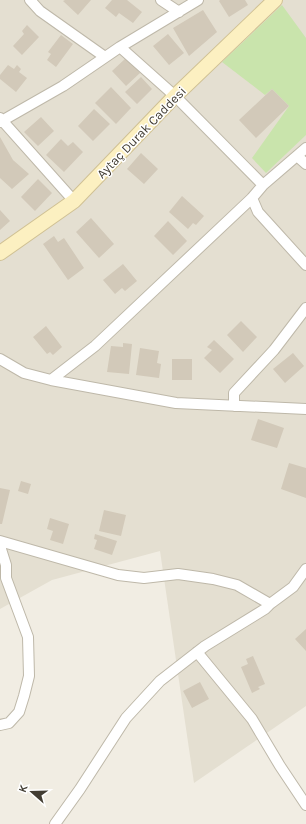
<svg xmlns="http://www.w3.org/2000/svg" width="306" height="824" font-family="Karla,sans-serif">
  <rect width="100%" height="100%" fill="#f1ede3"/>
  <path fill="#e4dfd1" d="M0,0H306V706L194,783L160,551L52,580L0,609Z"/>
  <path fill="#c9e4ac" d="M282,5L306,38V135L266,173L252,158L289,106L272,89L265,95L222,62Z"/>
  <path fill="#d2c9b9" d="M65,0H91L78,15L63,1Z
    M112,0H127L142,12L133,23L119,13L116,17L105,8Z
    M220,0H245L248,5L229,17L219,1Z
    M203,10L217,32L189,56L173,28Z
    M27,25L39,37L22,55L13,46L24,34L22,31Z
    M168,34L184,53L169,65L153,46Z
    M61,35L73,44L56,67L47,60L51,54L48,52Z
    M126,58L140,73L126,86L112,71Z
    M8,65L14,69L17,65L21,69L19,72L27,78L16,92L0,79V75Z
    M141,77L152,89L137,104L125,92Z
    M111,87L131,108L116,124L95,103Z
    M272,89L289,106L256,138L239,120Z
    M94,109L110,124L93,141L78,126Z
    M41,117L54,131L38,146L24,132Z
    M0,137L13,160L29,174L12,189L0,178Z
    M61,139L68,146L73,142L83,152L64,172L46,155Z
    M141,153L158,169L144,184L127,169Z
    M38,179L52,193L35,211L21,197Z
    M182,196L204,216L196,225L193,223L188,229L169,212Z
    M0,210L10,221L0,230Z
    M91,218L114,244L99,258L76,232Z
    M168,221L187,241L173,255L154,236Z
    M54,236L58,242L64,238L84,268L68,280L43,244Z
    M123,264L137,281L125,291L122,288L115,294L103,280Z
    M241,321L257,337L243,352L227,335Z
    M46,326L62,347L53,355L50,352L47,354L33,337Z
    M214,340L234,359L220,373L204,358L212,350L207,347Z
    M123,343L132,344L129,374L107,372L111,346L123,347Z
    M140,348L159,351L157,363L161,364L159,378L136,375Z
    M293,353L304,366L285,383L273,369Z
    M172,359H192V380H172Z
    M258,419L284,428L277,448L251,440Z
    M289,463L306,468V498L281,489Z
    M21,481L31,484L28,494L18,491Z
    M0,488L10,490L2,524H0Z
    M104,510L126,515L121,536L99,531Z
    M50,518L69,524L63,544L50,540L53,531L47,529Z
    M95,534L117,541L112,555L94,549L97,540L94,539Z
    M306,629V651L295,639Z
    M253,656L265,684L258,687L260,689L252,693L241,667L248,664L246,659Z
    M200,682L209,699L192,708L183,691Z"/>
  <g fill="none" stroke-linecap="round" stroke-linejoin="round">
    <defs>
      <path id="minor" d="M30,0L40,11L105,57
        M161,0L179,12
        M120,47L175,96L263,185
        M0,118L74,201
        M0,122L63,86L120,47L198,0
        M297,156L306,164
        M252,198L258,212L306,265
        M0,359L24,373L51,380L176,403L306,409
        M51,380L95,346L252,198L263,185L306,148
        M234,406V393L274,350L306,308
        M0,541L118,575L144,578L178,574L213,579L237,585L270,604
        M0,546L6,565V578L28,637L29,676L24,696L19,712L9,723L0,725
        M197,652L252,719L280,766L306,805
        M55,824L80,789L126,718L160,681L205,646L265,609L270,604L293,587L306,569"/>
      <path id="secondary" d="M0,253L74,201L175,96L275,0"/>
    </defs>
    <use href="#minor" stroke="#beb8a9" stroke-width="12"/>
    <use href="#secondary" stroke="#d0c194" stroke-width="16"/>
    <use href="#minor" stroke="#fff" stroke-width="10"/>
    <use href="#secondary" stroke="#fcf0c1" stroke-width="14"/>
  </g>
  <g text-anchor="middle" stroke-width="3" stroke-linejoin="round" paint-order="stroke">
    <g font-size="13" fill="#423d33" stroke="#fff">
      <text transform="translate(141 132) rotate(-46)" y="5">Aytaç Durak Caddesi</text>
    </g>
  </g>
  <g transform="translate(32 792) rotate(290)" stroke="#ffffff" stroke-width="3" paint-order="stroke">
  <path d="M0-3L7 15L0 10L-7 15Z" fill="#423d33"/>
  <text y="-6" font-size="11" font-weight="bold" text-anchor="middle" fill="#423d33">K</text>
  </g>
</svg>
